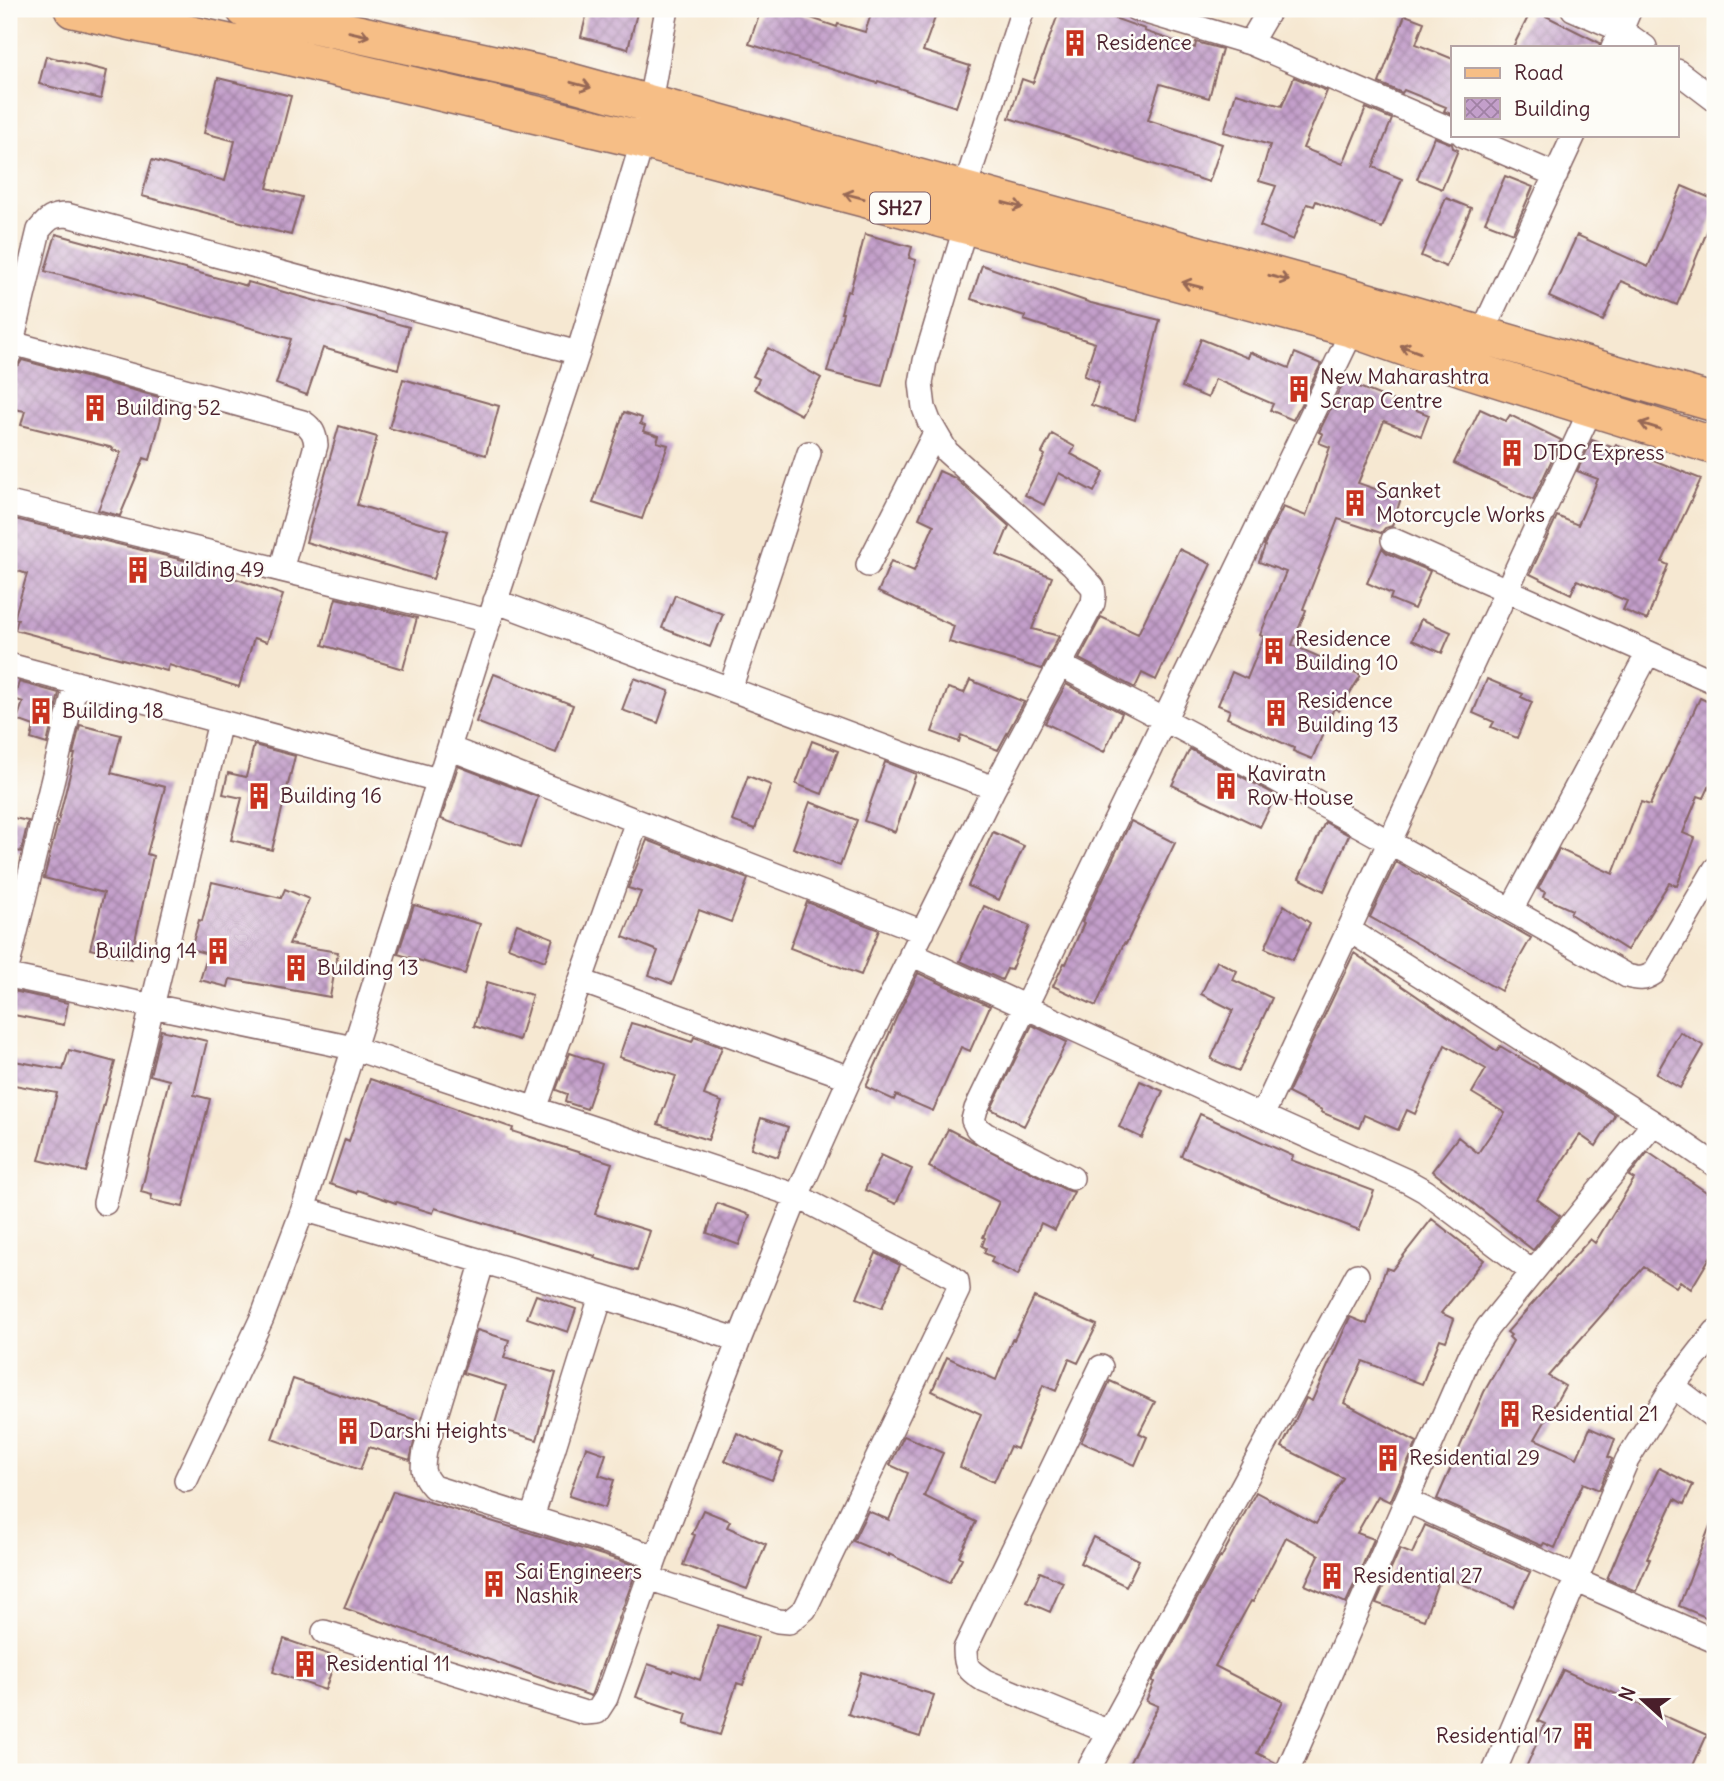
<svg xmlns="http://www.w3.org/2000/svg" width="1724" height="1781" font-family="Delius,sans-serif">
  <defs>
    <pattern id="building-cross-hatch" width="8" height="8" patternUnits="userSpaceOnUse" patternTransform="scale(1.75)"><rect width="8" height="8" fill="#c39fca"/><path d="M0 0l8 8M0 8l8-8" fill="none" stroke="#a081a4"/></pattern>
  </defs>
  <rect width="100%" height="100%" fill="#fdfcf7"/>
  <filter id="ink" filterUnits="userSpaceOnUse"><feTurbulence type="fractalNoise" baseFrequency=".0143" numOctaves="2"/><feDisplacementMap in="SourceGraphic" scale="14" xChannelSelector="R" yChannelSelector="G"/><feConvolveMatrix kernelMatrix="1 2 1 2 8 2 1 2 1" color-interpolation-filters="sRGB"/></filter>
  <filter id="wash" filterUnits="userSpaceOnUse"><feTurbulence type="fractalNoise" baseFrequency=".00686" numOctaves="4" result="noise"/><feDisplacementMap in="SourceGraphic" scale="28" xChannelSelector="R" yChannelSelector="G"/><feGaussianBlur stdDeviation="1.57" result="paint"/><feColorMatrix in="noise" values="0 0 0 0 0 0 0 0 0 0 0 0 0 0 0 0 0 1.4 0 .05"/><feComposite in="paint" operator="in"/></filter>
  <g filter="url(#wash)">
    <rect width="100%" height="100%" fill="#f6e8d2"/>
    <g id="blocks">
      <path fill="url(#building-cross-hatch)" d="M588,9H638L628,49L581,37Z
        M761,9H785L837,27L838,24L865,32L873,9H938L923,51L970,66L956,107L878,81L877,83L749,44Z
        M1060,9H1114L1111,17L1145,29L1144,31L1195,48L1196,42L1222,49L1209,98L1160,84L1148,120L1222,144L1209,182L1009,118L1022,79L1033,83Z
        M1532,9L1600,43L1599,47H1513Z
        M1405,15L1424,22L1416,44L1453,59V115L1444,111L1446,107L1404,90L1402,93L1379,83Z
        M46,56L107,71L101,99L39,84Z
        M1294,77L1327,91L1303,148L1343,164L1366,108L1392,119L1373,167L1402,179L1382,228L1316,201L1314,206L1307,204L1293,240L1260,226L1276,186L1259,181L1270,145L1224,132L1236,93L1282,106Z
        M218,78L291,96L267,188L302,197L291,235L142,196L152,160L225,181L235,141L204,133Z
        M1434,137L1452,144L1453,148L1458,150L1442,189L1417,179Z
        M1505,176L1533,187L1513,233L1485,222Z
        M1682,186L1715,200V212L1677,305L1621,281L1603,321L1549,297L1577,235L1648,267Z
        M1446,198L1471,208L1446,267L1421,256Z
        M56,234L247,286L248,282L409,327L398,369L323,348L307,395L276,384L291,339L45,271Z
        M865,234L912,247L909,258L916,260L882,386L827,372L843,313H841L847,291L850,292Z
        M982,265L1091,303L1160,320L1135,420L1091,405L1099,382L1084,376L1095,343L1024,320L1025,316L971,299Z
        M1201,339L1248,358L1250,352L1289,368L1295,353L1321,364L1293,420L1270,410L1273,404L1215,379L1208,398L1182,387Z
        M768,348L821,378L801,415L754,389L759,379L753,376Z
        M22,360L166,399L150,460L144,458L120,516L98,510L121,452L112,450L113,448L21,425L25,411L9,408V369L19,365Z
        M403,379L499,406L486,455L389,428Z
        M1344,381L1429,415L1421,436L1384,421L1358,483L1401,498L1392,526L1385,528L1381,533L1338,519L1303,609L1306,610L1292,645L1361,675L1339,711L1334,708L1312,759L1293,751L1294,748L1227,718L1230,710L1218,705L1232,672L1247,679L1264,637L1260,635L1286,572L1259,562L1265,546L1264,545L1283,507L1306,516L1330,447L1319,443L1323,434L1319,432Z
        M1480,409L1506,421L1510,415L1561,440L1533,500L1454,463Z
        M624,412L642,418L640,424L645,426L643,431L659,436L657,442L668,445L642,519L593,503Z
        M339,426L377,437L357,505L448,531L433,579L306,542Z
        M1052,434L1075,447L1071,454L1104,472L1094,492L1059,473L1044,505L1025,495L1045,455L1042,453Z
        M1592,440L1614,448L1616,445L1701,479L1662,562L1668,565L1647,620L1623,610L1627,601L1577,580L1571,594L1530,574L1557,516L1578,525L1598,479L1577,471Z
        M939,471L955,478L1009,526L997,555L1052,577L1032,629L1059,636L1042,669L949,642L954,626L878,592L891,561L914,571L934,525L919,518Z
        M11,518L232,572L231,577L283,595L267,642L254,638L239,687L169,665L167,671L15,630L18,619H14L27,574L9,568V524Z
        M1382,548L1387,553L1430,571L1414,609L1390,599L1392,594L1367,583Z
        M1179,549L1211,564L1156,680L1142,673L1135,688L1079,659L1101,617L1138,634Z
        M675,595L723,614L710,647L662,628Z
        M336,598L417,618L403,669L323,645Z
        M1421,619L1451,632L1442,653L1412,640Z
        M494,674L573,705L556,753L476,722Z
        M634,678L669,691L658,723L622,710Z
        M1487,679L1523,694L1521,697L1532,702L1517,738L1491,727L1494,722L1473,713Z
        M970,680L1024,702L998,750L961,735L959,742L932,732L948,688L964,693Z
        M19,682L59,693L47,744L31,739L34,726L17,720L23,702L14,699Z
        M1066,684L1122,713L1104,752L1045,723Z
        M1700,698L1715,705V774L1704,798L1698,796L1683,833L1695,838L1677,886L1669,883L1627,950L1570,914L1572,910L1543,897L1545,892L1538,889L1559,849L1613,874L1641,802L1650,805Z
        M80,725L121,735L111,773L165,787L147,854L153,856L131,959L90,949L104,893L44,878L75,754H73Z
        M812,741L838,751L822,794L796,784Z
        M254,745L295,756L272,850L231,840L242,798L223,794L228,773L246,777Z
        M1190,749L1276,795L1260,827L1172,785Z
        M885,762L916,774L895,832L864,821Z
        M458,766L538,797L521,847L441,819Z
        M748,776L771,785L755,829L732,821Z
        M810,802L857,820L840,866L793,848Z
        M9,817L28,821L21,852L9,849Z
        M1131,821L1175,843L1126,944L1124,943L1096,1006L1053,986L1064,963L1066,964L1084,923L1082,922Z
        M1325,822L1349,835L1324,891L1299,878Z
        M993,832L1024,846L999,900L968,886Z
        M647,840L748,879L731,922L699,910L672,984L649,975L658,951L623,937L641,892L628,888Z
        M1396,862L1531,938L1501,991L1370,917Z
        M212,882L281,898L285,889L309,899L289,944L338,952L330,997L230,979L228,987L200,980L208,954L191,949L199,920L202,921Z
        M807,902L879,930L861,975L790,948Z
        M414,905L480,924L465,974L398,954Z
        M1284,905L1310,923L1293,960L1265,948Z
        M984,906L1030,926L1011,970L1007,969L1002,980L960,961Z
        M517,924L553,938L545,961L508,947Z
        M1354,953L1497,1051L1500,1046L1539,1069L1540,1067L1615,1115L1596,1146L1580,1135L1537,1199L1560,1216L1533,1250L1432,1171L1458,1137L1478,1153L1505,1113L1472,1093L1486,1069L1445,1045L1415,1114L1407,1110L1398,1130L1364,1115L1359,1128L1321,1112L1322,1110L1288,1093Z
        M1217,961L1237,971L1233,980L1272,998L1239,1071L1211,1059L1233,1010L1201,994Z
        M918,973L990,1006L970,1051L961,1047L933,1111L896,1095L894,1100L866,1087L897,1016Z
        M487,982L532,995L519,1040L474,1026Z
        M13,991L68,1003L64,1025L9,1014Z
        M631,1023L645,1027V1026L692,1042L694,1037L722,1047L704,1095L722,1102L708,1140L658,1124L676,1076L619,1057Z
        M1032,1025L1067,1042L1024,1126L991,1109Z
        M161,1030L207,1041L194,1095L210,1099L183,1207L151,1200L152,1195L141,1192L169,1080L150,1075Z
        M1680,1032L1704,1046L1680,1088L1656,1074Z
        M69,1050L115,1062L86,1172L39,1160L57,1093L9,1084V1060L63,1070Z
        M570,1053L602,1064L587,1109L565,1102L567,1094L556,1090Z
        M370,1079L513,1128L512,1131L612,1163L595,1214L650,1231L637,1271L594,1258L595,1256L532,1238L435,1208L433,1213L397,1202L396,1203L358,1190L357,1193L330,1184L345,1139L349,1141Z
        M1140,1081L1163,1091L1142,1138L1119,1127Z
        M1200,1114L1293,1156L1291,1160L1374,1191L1359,1230L1274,1197L1181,1156Z
        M761,1118L788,1127L778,1157L751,1148Z
        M948,1129L1066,1190L1074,1192L1055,1230L1041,1223L1018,1275L991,1262L993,1257L984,1253L986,1248L982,1246L985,1238L983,1237L999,1202L929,1167Z
        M1648,1152L1715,1198V1249L1691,1289L1680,1281L1676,1287L1644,1267L1548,1376L1565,1386L1535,1439L1577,1458L1590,1428L1615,1439L1608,1457L1612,1459L1599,1490L1583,1483L1555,1548L1544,1543L1542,1546L1437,1499L1484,1392L1513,1341L1509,1337L1511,1335L1507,1332L1590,1239L1595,1243L1634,1179L1629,1176Z
        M881,1155L912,1169L896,1204L865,1190Z
        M717,1203L750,1215L739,1245L707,1233Z
        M1432,1219L1484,1260L1441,1313L1454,1319L1446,1341L1440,1339L1422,1384L1363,1361L1344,1403L1417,1442L1390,1502L1378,1496L1357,1533L1374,1539L1346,1603L1305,1585L1319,1555L1286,1537L1253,1602L1251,1601L1215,1666L1283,1701L1257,1753L1276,1763L1273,1772H1125L1158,1706L1146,1701L1154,1682L1152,1681L1220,1557L1221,1558L1256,1492L1316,1524L1343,1478L1282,1447L1306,1398L1312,1401L1350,1317L1367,1324L1386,1268L1392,1270Z
        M876,1253L900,1265L882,1308L857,1298Z
        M536,1295L576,1309L568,1332L527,1318Z
        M1034,1297L1097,1325L1078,1363L1069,1359L1056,1391L1043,1385L1017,1449L1010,1446L994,1482L960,1467L981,1414L932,1391L947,1357L996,1380L1012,1339L1014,1340Z
        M477,1330L509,1340L504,1358L556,1373L537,1440L494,1427L506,1386L463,1373Z
        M293,1379L419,1421L410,1460L369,1447L360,1470L272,1439Z
        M1110,1381L1155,1402L1139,1433L1147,1437L1135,1465L1081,1442Z
        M737,1433L783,1453L772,1480L725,1461Z
        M904,1436L943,1453L924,1496L976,1522L959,1556L962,1558L949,1583L889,1554V1556L853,1541L868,1511L889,1520L908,1473L890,1465Z
        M586,1447L606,1454L599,1475L614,1480L605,1508L569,1496Z
        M1659,1468L1693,1485L1684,1504L1675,1499L1647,1558L1650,1559L1636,1591L1607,1579L1620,1548Z
        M393,1491L638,1566L591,1696L344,1608Z
        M703,1510L730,1521L727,1527L766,1544L747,1589L683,1565L695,1535L692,1534Z
        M1713,1518L1715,1519V1621L1679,1606Z
        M1425,1525L1530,1572L1513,1607L1441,1574L1424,1620L1376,1603L1400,1549L1412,1554Z
        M1093,1537L1139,1560L1126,1586L1080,1563Z
        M1040,1572L1063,1582L1050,1612L1027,1602Z
        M718,1625L758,1637L743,1685L737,1683L720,1735L684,1724L687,1714L636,1697L648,1664L672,1672L673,1670L700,1680Z
        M284,1639L336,1657L325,1690L273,1672Z
        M1563,1670L1707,1735L1690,1772H1524L1545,1724L1538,1721Z
        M861,1672L934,1695L920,1737L848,1714Z"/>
    </g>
  </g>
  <g filter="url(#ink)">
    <use href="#blocks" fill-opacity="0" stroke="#866565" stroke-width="2"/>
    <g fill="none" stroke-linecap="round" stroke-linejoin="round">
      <defs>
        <path id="street" d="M1136,9L1250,43L1453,130
          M1573,9L1621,30L1630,9
          M1250,43L1270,9
          M1613,47L1621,30L1645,47
          M1677,71L1715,100
          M1463,135L1556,175
          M964,191L1023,9
          M1481,335L1574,135
          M12,343L303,422C312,428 315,434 316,445L281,570
          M9,355L39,230C48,219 52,215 67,215L578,353
          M9,503L489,621
          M1393,540L1715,682
          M868,565L935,433
          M495,601L994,788
          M9,665L438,780
          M1060,665C1252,764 1440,869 1627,976C1638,979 1644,980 1654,973L1715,869
          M730,689L809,453
          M449,748L923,932
          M1511,910L1648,653
          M1349,930L1654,1123L1715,1165
          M911,954L1262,1116L1407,1181L1425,1191L1532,1272
          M9,961L76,683
          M9,976L353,1048L797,1196L951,1276L957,1281L958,1290L805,1609L789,1622L778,1621L648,1578
          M581,981L850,1078
          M535,1109L637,821
          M1262,1116L1591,409
          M1072,1178L985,1134L977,1128L973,1120L976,1109L1353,329
          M105,1203L220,722
          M303,1209L601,1296L739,1340
          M483,1261L425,1451C422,1469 421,1474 433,1487L656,1557
          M1101,1367L965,1649C965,1669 969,1670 985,1681L1109,1732
          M1673,1386L1715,1418
          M186,1480L262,1318L303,1209L489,621L578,353L643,140L667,9
          M1407,1501L1576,1577L1575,1580L1715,1641
          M532,1518L601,1296
          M324,1632L585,1713L597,1712L606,1698L656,1557L739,1340L797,1196L850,1078L994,788L1093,603L1094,595L1093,587L1072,564L947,452L929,421L924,408L921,383L925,361L966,225
          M1087,1772L1357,1275
          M1287,1772L1470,1355L1488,1327L1654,1123
          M1494,1772L1627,1460L1673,1386L1715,1332"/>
        <path id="primary" d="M73,9L274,53L643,140L966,225L1353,329L1464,368L1715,446
          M245,9L556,78L1344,295L1715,403"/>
      </defs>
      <use href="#street" stroke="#866565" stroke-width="26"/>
      <use href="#primary" stroke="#866565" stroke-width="40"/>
      <use href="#street" stroke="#fff" stroke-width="23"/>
      <use href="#primary" stroke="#f6be86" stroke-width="37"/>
    </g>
    <defs><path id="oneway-shaft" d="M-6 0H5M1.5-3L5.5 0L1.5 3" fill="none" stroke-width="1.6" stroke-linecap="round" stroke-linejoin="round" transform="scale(1.75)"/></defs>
    <g stroke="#976754">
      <use href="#oneway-shaft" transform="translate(359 34) rotate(13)"/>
      <use href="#oneway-shaft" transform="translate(581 85) rotate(15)"/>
      <use href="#oneway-shaft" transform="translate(854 196) rotate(-165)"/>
      <use href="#oneway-shaft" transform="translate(1013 205) rotate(15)"/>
      <use href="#oneway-shaft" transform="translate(1279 278) rotate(15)"/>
      <use href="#oneway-shaft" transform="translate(1192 285) rotate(-165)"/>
      <use href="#oneway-shaft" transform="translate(1410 349) rotate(-160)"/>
      <use href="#oneway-shaft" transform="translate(1650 426) rotate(-163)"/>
    </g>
  </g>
  <defs>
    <symbol id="building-bare" viewBox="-9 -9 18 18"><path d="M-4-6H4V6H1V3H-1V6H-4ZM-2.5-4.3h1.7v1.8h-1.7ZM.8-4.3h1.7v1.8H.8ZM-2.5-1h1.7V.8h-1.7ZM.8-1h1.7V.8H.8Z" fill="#c8321e" stroke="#fdfcf7" stroke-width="2.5" paint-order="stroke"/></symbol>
  </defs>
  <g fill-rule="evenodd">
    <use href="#building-bare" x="1056" y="24" width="38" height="38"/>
    <use href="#building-bare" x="1280" y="370" width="38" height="38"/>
    <use href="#building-bare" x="76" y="389" width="38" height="38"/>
    <use href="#building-bare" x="1493" y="434" width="38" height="38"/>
    <use href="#building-bare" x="1336" y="484" width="38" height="38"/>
    <use href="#building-bare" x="119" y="551" width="38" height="38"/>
    <use href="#building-bare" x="1255" y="632" width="38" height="38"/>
    <use href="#building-bare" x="22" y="692" width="38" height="38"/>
    <use href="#building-bare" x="1257" y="694" width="38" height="38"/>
    <use href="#building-bare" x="1207" y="767" width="38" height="38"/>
    <use href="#building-bare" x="240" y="777" width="38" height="38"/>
    <use href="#building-bare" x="199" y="932" width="38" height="38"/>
    <use href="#building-bare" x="277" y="949" width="38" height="38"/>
    <use href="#building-bare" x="1491" y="1395" width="38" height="38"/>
    <use href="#building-bare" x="329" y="1412" width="38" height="38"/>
    <use href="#building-bare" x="1369" y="1439" width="38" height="38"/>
    <use href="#building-bare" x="1313" y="1557" width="38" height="38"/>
    <use href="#building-bare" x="475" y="1565" width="38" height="38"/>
    <use href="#building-bare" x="286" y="1645" width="38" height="38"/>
    <use href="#building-bare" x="1564" y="1717" width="38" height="38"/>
  </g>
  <g text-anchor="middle" stroke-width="5" stroke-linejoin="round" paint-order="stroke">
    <rect fill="#fdfcf7" stroke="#806168" stroke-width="2" x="870" y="192.5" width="60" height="31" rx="5"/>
    <g font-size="19" font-weight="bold" fill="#4a1f2b">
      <text x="900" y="215">SH27</text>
    </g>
    <g font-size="21" fill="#4a1f2b" stroke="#fdfcf7" text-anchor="start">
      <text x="1096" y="50">Residence</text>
      <text x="1320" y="384">New Maharashtra<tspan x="1320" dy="24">Scrap Centre</tspan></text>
      <text x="116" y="415">Building 52</text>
      <text x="1533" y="460">DTDC Express</text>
      <text x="1376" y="498">Sanket<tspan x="1376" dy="24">Motorcycle Works</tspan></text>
      <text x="159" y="577">Building 49</text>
      <text x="1295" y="646">Residence<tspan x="1295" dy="24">Building 10</tspan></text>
      <text x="1297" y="708">Residence<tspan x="1297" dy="24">Building 13</tspan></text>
      <text x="62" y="718">Building 18</text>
      <text x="1247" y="781">Kaviratn<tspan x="1247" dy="24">Row House</tspan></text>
      <text x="280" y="803">Building 16</text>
      <text x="197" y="958" text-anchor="end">Building 14</text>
      <text x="317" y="975">Building 13</text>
      <text x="1531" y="1421">Residential 21</text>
      <text x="369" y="1438">Darshi Heights</text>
      <text x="1409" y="1465">Residential 29</text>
      <text x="515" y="1579">Sai Engineers<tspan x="515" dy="24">Nashik</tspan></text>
      <text x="1353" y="1583">Residential 27</text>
      <text x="326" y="1671">Residential 11</text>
      <text x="1562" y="1743" text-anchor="end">Residential 17</text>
    </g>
  </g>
  <rect width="1724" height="1781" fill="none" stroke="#fdfcf7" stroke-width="35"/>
  <rect x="1451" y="46" width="228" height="91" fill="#fdfcf7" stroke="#b5a4a5" stroke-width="2"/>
  <rect x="1465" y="68" width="35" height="10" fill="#f6be86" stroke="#b5a4a5" stroke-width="2"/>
  <text x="1514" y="80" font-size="21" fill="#4a1f2b">Road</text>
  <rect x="1465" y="98" width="35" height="21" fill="url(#building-cross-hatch)" stroke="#b5a4a5" stroke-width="2"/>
  <text x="1514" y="116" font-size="21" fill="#4a1f2b">Building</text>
  <g transform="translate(1643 1700) rotate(291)" stroke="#fdfcf7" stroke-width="5" paint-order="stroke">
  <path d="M0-5L12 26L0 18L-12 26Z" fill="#4a1f2b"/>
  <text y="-10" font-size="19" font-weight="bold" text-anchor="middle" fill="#4a1f2b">N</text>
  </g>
</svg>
